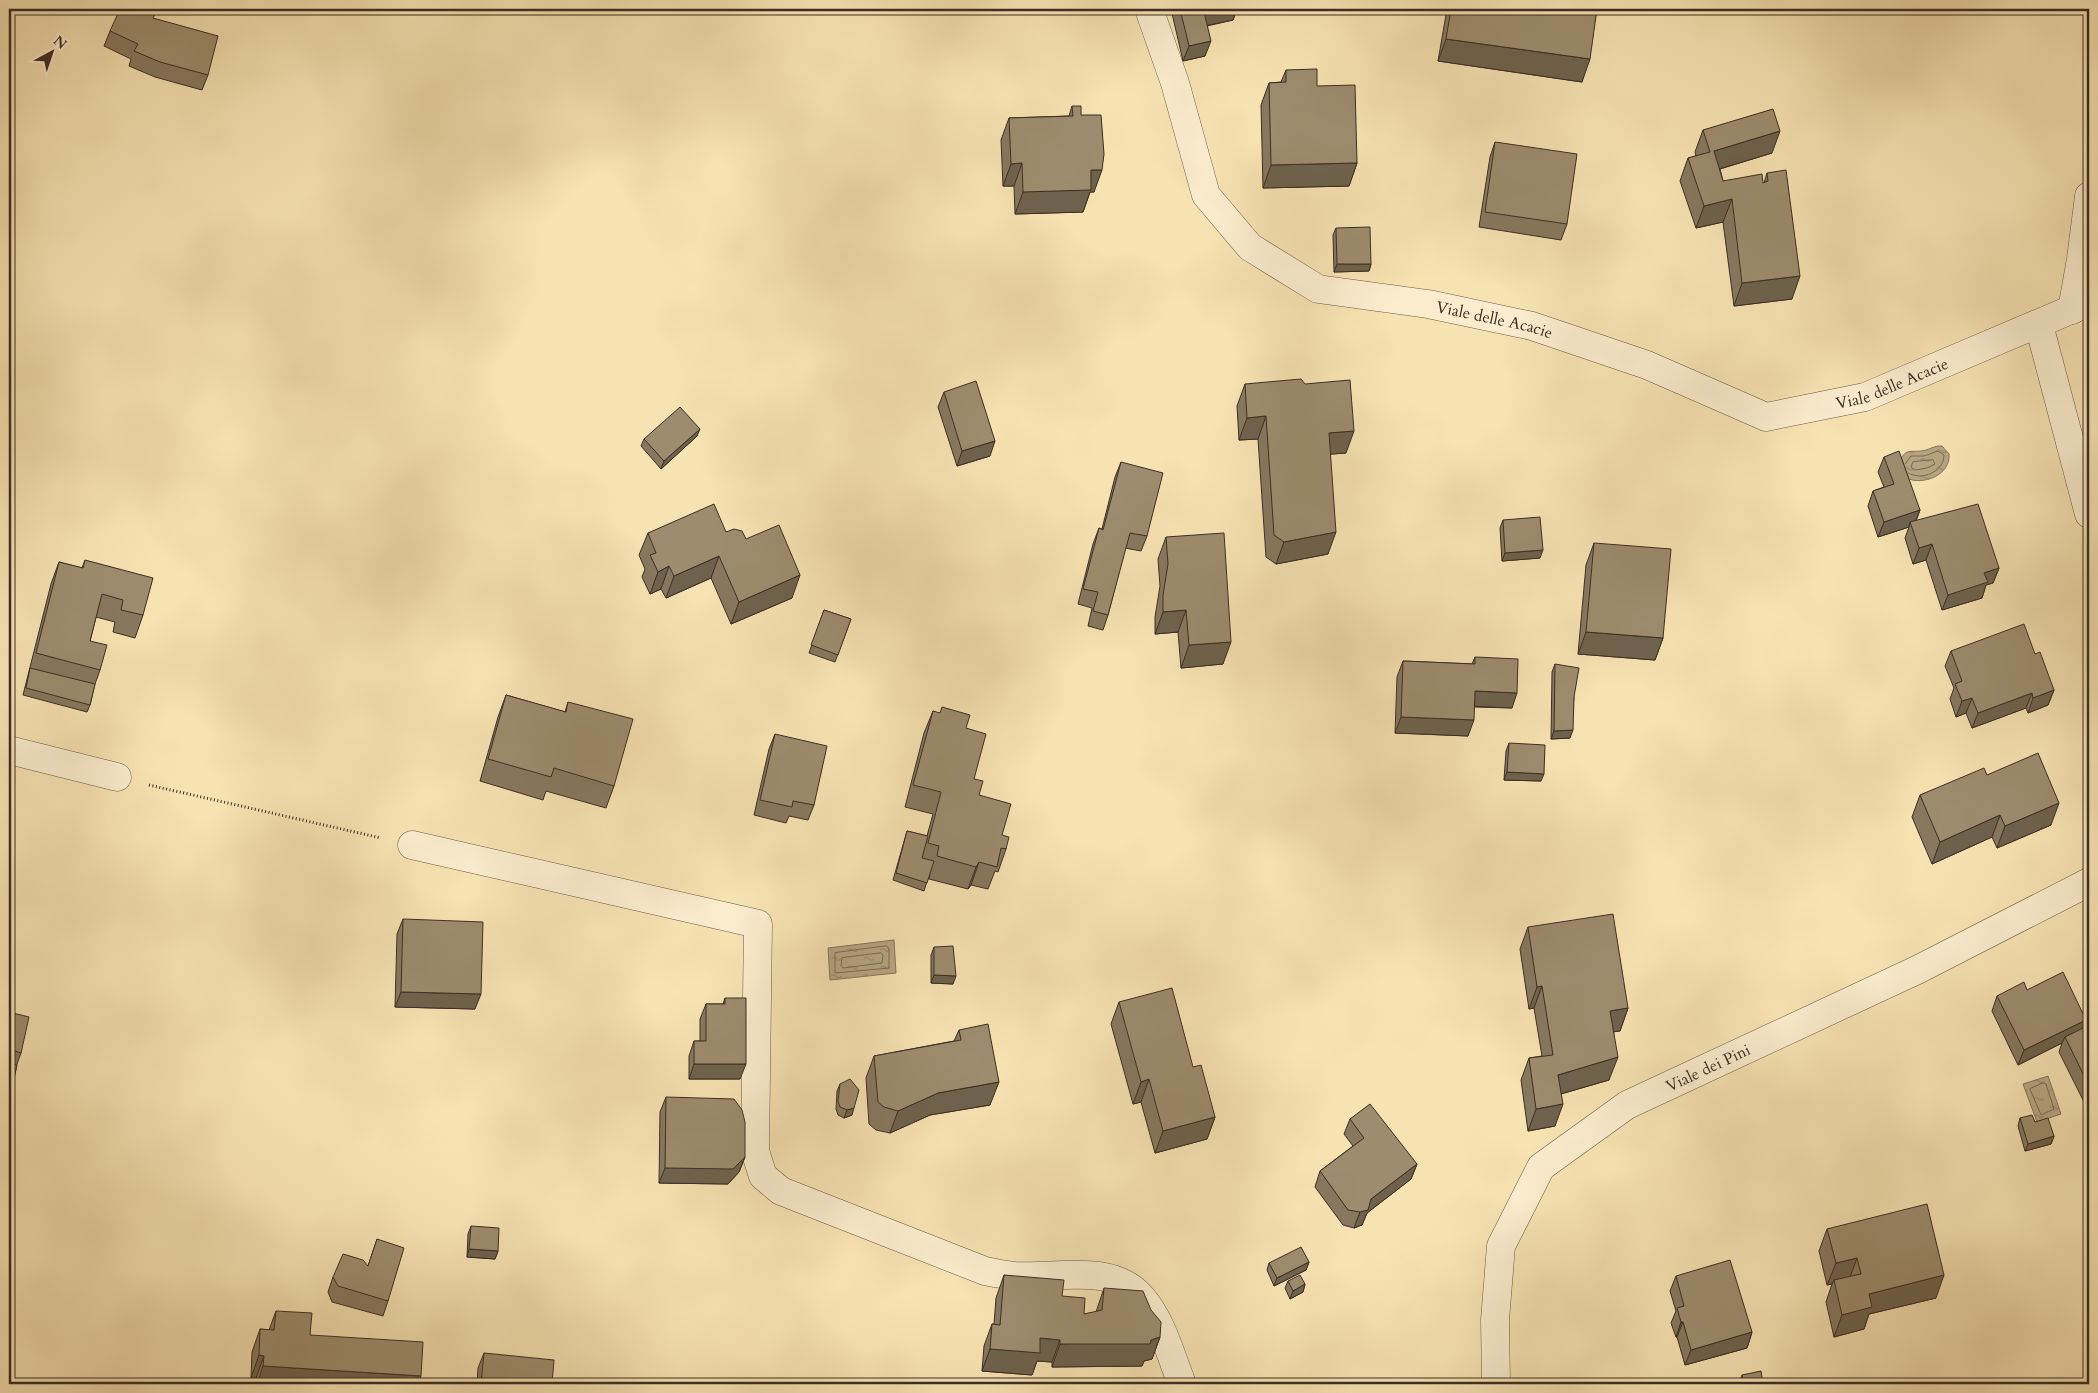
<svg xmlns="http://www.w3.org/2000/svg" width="2098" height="1393" font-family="Cardo,serif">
  <defs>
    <pattern id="water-ripples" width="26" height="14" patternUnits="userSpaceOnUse" patternTransform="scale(1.25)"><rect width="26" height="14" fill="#b7a582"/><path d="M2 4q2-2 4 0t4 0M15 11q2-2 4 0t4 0" fill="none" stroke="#96876a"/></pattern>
  </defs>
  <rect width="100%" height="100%" fill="#f7e2b2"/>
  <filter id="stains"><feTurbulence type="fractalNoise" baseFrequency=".004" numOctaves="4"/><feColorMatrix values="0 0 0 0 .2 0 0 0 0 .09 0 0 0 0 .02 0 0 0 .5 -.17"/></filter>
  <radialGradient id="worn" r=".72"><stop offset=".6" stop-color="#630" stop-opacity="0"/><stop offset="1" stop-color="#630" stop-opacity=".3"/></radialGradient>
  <path fill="url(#water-ripples)" stroke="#85755d" d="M1938,446H1942L1949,454C1951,475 1923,486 1906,478L1901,458C1907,449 1911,452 1921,451C1926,451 1932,447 1938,446Z
    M894,940L896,973L830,980L828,948Z
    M2048,1076L2061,1114L2037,1122L2023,1084Z"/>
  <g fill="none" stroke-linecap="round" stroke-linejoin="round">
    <path stroke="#796a54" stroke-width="1" d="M1933,460L1935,464L1927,468L1915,470L1911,467L1913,462Z
      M1905,464L1911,456H1924L1938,451L1944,455C1944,472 1922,481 1908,473
      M887,946L889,949V968L835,973V953Z
      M881,953L883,955L882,963L843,968L841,966L842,958Z
      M2043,1083L2046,1084L2054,1109L2041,1115L2030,1089Z"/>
    <defs>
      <g id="minor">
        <path id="s1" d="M1149,9L1175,83L1206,195L1250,247L1318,289L1428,304L1532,326L1647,365L1766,417L1865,397L2089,302"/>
        <path d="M2072,310L2081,259L2089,196"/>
        <path d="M2039,325L2089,514"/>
        <path d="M9,750L117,777"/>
        <path d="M412,845L758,924L755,1151L763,1176L781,1191L985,1271C995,1273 1005,1275 1015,1276C1056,1279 1112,1262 1142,1298C1162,1321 1171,1356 1182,1384"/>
        <path id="s2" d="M1496,1384L1495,1320L1501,1246L1541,1167L1627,1105L1917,970L2089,882"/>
      </g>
    </defs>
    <use href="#minor" stroke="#6a5b48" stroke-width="29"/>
    <path stroke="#3b2e25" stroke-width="3" stroke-dasharray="1 2.5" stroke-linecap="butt" d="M149,785L381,838"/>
    <use href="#minor" stroke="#faeccd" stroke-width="28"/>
  </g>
  <path fill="#87785f" stroke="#3b2e25" d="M1171,9H1237L1233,20L1207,26L1205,56L1183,61Z
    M1447,9H1597L1582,82L1438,61Z
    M154,19L208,75L202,90L155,77L129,66L131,59L104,46L110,31Z
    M1286,70L1317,86L1357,163L1349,186L1263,188L1261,105L1269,83L1281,82Z
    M1072,106L1081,115L1094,192H1090L1083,212L1015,214L1014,186H1003L1001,140L1009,118L1069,116Z
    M1703,130L1772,153L1720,169L1723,181L1763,183H1764L1767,173L1792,299L1734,306L1723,222L1696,228L1680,181L1688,158L1696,156L1695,152Z
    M1495,142L1567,224L1561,240L1479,227L1490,157Z
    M1336,228L1371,264L1369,271L1334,272L1333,235Z
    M1245,384L1346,453L1330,454L1328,554L1276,564L1266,557L1258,439L1239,440L1237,406Z
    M944,392L990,456L957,466L938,407Z
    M697,436L661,469L641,446L644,439Z
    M1884,457L1920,510L1916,521L1999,568L1993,583L1986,585L1982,598L1942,610L1926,560L1913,564L1905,538L1909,527L1878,537L1868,506L1873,491L1884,487L1878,472Z
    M1121,462L1147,536L1141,551L1125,548L1108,615L1103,630L1088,626L1092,608L1078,604L1093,544L1099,528L1102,529L1115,477Z
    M1503,520L1540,558L1502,561L1500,528Z
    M726,532L746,539L792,598L731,624L711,578L666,598L661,589L650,594L642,577L645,569L639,555L648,533Z
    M1166,537L1223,664L1181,668L1178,632L1155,634V617L1160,586L1158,559Z
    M1594,543L1663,638L1655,660L1578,654L1586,565Z
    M85,560L143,615L135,638L113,632L115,622L96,617L90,641L100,670L95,684L90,705L87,712L23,695L51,584L59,562L82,568Z
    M824,610L851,619L835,662L809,653Z
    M1951,651L2035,654L2054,690L2048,705L2028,713L2026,708L1972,728L1966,713L1956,717L1950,699L1954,688L1945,666Z
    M1475,657L1512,708L1474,707L1468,736L1395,733L1397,677L1403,661L1472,664Z
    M1555,664L1574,697L1570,738L1551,739L1552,672Z
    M506,695L565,712L568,702L614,786L606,808L546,791L543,800L480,781L498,717Z
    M933,711L966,728L974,779L979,795L1002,835L1006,849L998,872L995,871L988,889L971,885L968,889L929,879L930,872L924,891L893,880L907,831L927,836L933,814L905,807L924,733Z
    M775,734L814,805L808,820L789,816L786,823L754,815L769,749Z
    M1509,743L1541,781L1504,780L1506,751Z
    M1987,775L2051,825L1997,848L1992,837L1932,864L1912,817L1920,795Z
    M403,919L475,1009L395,1007L397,934Z
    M1528,927L1628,1008L1620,1031H1614L1609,1080L1561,1094L1555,1126L1528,1131L1521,1080L1529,1058L1542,1056L1534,1008L1529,1009L1520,949Z
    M934,947L953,984L931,983V955Z
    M2027,990L2083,1028L2089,1025V1112L2059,1052L2062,1043L2018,1065L1992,1011L1997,996Z
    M725,998L740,1079H689V1056L694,1041H700V1019L706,1004H723Z
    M1119,1002L1215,1117L1207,1139L1155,1153L1141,1102L1133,1104L1111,1024Z
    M9,1012L21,1053L17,1064L9,1102Z
    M959,1030L990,1105L930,1115L890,1133L876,1130L869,1124L866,1078L874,1056L954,1041Z
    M840,1084L852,1115L844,1118L838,1115L836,1109L837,1091Z
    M666,1097L745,1157L739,1172L728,1184L659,1183L660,1112Z
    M2020,1118L2035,1122L2054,1136L2051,1144L2025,1151L2018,1126Z
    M1350,1119L1417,1164L1411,1179L1367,1213L1362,1225L1354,1228L1343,1225L1315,1187L1320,1171L1353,1146L1344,1134Z
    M471,1226L498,1251L495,1259L467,1257L468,1234Z
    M1827,1229L1936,1298L1869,1314L1864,1329L1834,1337L1826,1302L1832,1284L1827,1285L1819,1251Z
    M377,1239L388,1301L383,1316L332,1302L328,1292L333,1277L368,1266Z
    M1309,1262L1306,1270L1274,1286L1267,1270L1269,1263Z
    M1004,1275L1062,1296L1084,1314L1096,1312L1104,1288L1160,1337L1152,1359L1144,1361L1142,1366L1052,1367V1362L1037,1361L1032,1375L982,1371L984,1346L992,1324H994L996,1298Z
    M1676,1276L1752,1332L1747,1348L1685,1365L1677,1337H1676L1671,1323L1676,1311L1670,1291Z
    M1288,1281L1305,1284L1303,1292L1290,1299L1285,1288Z
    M276,1311L310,1335L418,1384H256V1378H251L252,1352L260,1329L269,1330Z
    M484,1353L552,1384H477L478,1368Z
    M1742,1375L1763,1384H1739V1383Z"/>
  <path fill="#6e624d" stroke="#3b2e25" d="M1220,9H1237L1233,20L1199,27L1204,12Z
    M1446,39L1590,59L1582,82L1438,61Z
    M1211,41L1205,56L1183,61L1189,46Z
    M1780,131L1772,153L1706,173L1714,151Z
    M1022,163L1014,186H1003L1011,164Z
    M1357,163L1349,186L1263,188L1271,165Z
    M1091,170H1102L1094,192H1090L1083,212L1015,214L1023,192Z
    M1732,199L1723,222L1696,228L1704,206Z
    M1337,264H1371L1369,271L1334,272Z
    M1800,276L1792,299L1734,306L1742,283Z
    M1266,416L1258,439L1239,440L1247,418Z
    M700,429L697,436L661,469L664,461Z
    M1354,431L1346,453L1320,455L1329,433Z
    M995,441L990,456L957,466L962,451Z
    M1920,510L1914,525L1910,522L1909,527L1878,537L1884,522Z
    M1336,532L1328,554L1276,564L1284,542Z
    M1932,544L1926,560L1913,564L1919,548Z
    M1543,550L1540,558L1502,561L1505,553Z
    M719,556L711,578L666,598L674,576Z
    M669,566L661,589L650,594L658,572Z
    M1999,568L1993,583L1986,585L1982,598L1942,610L1948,595L1984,573Z
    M800,575L792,598L731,624L739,602Z
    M1186,610L1178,632L1155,634L1163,612Z
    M1586,632L1663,638L1655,660L1578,654Z
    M1231,642L1223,664L1181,668L1189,645Z
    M2054,690L2048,705L2028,713L2033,698Z
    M1475,691L1517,693L1512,708L1469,706Z
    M2032,693L2026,708L1972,728L1978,713Z
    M1972,698L1966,713L1956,717L1962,701Z
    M1401,717L1474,720L1468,736L1395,733Z
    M1573,730L1570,738L1551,739L1554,731Z
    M1507,772L1544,774L1541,781L1504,780Z
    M2059,803L2051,825L1997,848L2005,826Z
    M2000,815L1992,837L1932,864L1940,842Z
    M979,862L971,885L968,889L976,867Z
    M934,975L956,976L953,984L931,983Z
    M1542,986L1534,1008L1529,1009L1537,987Z
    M401,992L481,994L475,1009L395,1007Z
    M1628,1008L1620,1031L1602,1033L1610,1011Z
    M2086,1020L2080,1035L2065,1037L2062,1043L2018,1065L2024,1050Z
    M1618,1057L1609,1080L1550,1097L1558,1075Z
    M694,1064H746L740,1079H689Z
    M1149,1079L1141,1102L1133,1104L1141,1082Z
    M999,1082L990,1105L930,1115L890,1133L898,1111L938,1093Z
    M1563,1104L1555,1126L1528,1131L1536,1109Z
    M854,1108L852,1115L844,1118L847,1110Z
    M1215,1117L1207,1139L1155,1153L1163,1131Z
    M2054,1136L2051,1144L2025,1151L2028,1144Z
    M745,1157L739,1172L728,1184L659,1183L665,1168Z
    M1417,1164L1411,1179L1367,1213L1362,1225L1354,1228L1360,1212L1371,1199Z
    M469,1249L498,1251L495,1259L467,1257Z
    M1857,1258L1849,1280H1834L1832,1284L1827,1285L1836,1263Z
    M1309,1262L1306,1270L1274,1286L1277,1278Z
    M1944,1275L1936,1298L1869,1314L1864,1329L1834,1337L1842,1315L1869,1294Z
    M1305,1284L1303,1292L1290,1299L1293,1291Z
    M1681,1322H1683L1677,1337H1676Z
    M1752,1332L1747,1348L1685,1365L1691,1350Z
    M1160,1337L1152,1359L1144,1361L1142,1366L1052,1367L1060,1344L1151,1340Z
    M1040,1338L1060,1340L1052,1362L1037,1361L1032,1375L982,1371L990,1349Z
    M259,1355L264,1356L256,1378H251Z
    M263,1366L421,1376L418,1384H257Z"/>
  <path fill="#9d8c6e" stroke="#3b2e25" d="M120,9H158L153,18L218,36L208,75L160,62L134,51L138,44L110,31Z
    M1180,9H1220L1204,12L1211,41L1189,46Z
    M1451,9H1597L1590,59L1446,39Z
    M1317,69V86L1355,85L1357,163L1271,165L1269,83L1286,82V70Z
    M1072,106H1081V115H1101L1104,154L1102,170H1091V190L1023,192L1022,163L1011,164L1009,118L1073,116Z
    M1773,109L1780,131L1714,151L1723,181L1762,174L1763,183L1768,181L1767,173L1786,170L1800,276L1742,283L1732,199L1704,206L1688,158L1710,152L1703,130Z
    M1495,142L1577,154L1567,224L1485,212Z
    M1370,227L1371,264H1337L1336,228Z
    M1301,379L1305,384L1350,380L1354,431L1329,433L1336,532L1284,542L1274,535L1266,416L1247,418L1245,384Z
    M976,381L995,441L962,451L944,392Z
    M680,407L700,429L664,461L644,439Z
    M1899,451L1920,510L1884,522L1873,491L1894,484L1884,457Z
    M1121,462L1163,473L1147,536L1130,533L1108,615L1093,611L1098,592L1083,589L1099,528L1103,530Z
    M714,504L726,532L734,529L742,531L746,539L779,525L800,575L739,602L719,556L674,576L669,566L658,572L650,555L656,553L648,533Z
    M1978,504L1999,568L1984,573L1988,582L1948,595L1932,544L1919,548L1910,522Z
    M1540,517L1543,550L1505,553L1503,520Z
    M1224,533L1231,642L1189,645L1186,610L1163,612V595L1168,564L1166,537Z
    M1594,543L1671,549L1663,638L1586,632Z
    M85,560L153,578L143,615L121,610L123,600L102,594L90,641L107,645L100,670L36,653L59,562L83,568Z
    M824,610L851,619L838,655L811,645Z
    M2024,624L2035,654L2040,652L2054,690L2033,698L2032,693L1978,713L1972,698L1962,701L1955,684L1962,681L1951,651Z
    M1475,657L1518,659L1517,693L1475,691L1474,720L1401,717L1403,661L1475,664Z
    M1555,664L1579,668L1574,697L1573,730L1554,731Z
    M30,668L95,684L90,705L26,688Z
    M506,695L566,712L568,702L633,719L614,786L554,768L551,777L488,759Z
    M942,707L970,715L966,728L986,734L974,779L983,781L979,795L1011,804L1002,835L1009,837L1006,849L1001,848L997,867L979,862L976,867L937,856L939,846L928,843L941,792L913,785L933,711L940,713Z
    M775,734L827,746L814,805L793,801L792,807L760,800Z
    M1509,743L1545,745L1544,774L1507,772Z
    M2038,753L2059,803L2005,826L2000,815L1940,842L1920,795L1984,768L1987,775Z
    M907,831L928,836L922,858L934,861L927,883L896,873Z
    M1613,914L1628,1008L1610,1011L1618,1057L1558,1075L1563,1104L1536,1109L1529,1058L1553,1055L1542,986L1537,987L1528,927Z
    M403,919L483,922L481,994L401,992Z
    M953,946L956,976L934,975V947Z
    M2063,972L2086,1020L2024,1050L1997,996L2024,982L2027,990Z
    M1172,988L1193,1067L1201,1065L1215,1117L1163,1131L1149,1079L1141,1082L1119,1002Z
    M725,998H746V1064H694V1041H706V1004H725Z
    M9,1012L29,1017L21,1053L12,1050L9,1062L17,1065L9,1102Z
    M988,1024L999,1082L938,1093L898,1111L884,1107L878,1102L874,1056L961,1040L959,1030Z
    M2089,1025V1086L2065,1037Z
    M850,1079L859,1090L854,1108L847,1110L840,1107L838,1101L840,1084Z
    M666,1097L734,1099L742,1110L745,1122V1157L733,1169L665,1168Z
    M1370,1104L1417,1164L1371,1199L1368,1210L1360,1212L1348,1210L1320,1171L1364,1138L1350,1119Z
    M2032,1115L2035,1122L2048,1118L2054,1136L2028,1144L2020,1118Z
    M1927,1204L1944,1275L1869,1294L1872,1307L1842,1315L1834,1280L1861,1274L1857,1258L1836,1263L1827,1229Z
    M471,1226L499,1228L498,1251L469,1249Z
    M377,1239L404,1248L388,1301L338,1286L333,1277L343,1254L363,1260L368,1266Z
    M1301,1247L1309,1262L1277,1278L1269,1263Z
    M1730,1260L1752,1332L1691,1350L1683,1322H1681L1677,1308L1684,1306L1676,1276Z
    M1004,1275L1064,1280L1062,1296L1085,1298L1084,1314L1102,1310L1104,1288L1143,1291L1151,1310L1161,1322L1160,1337L1151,1340L1150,1344H1060V1340L1040,1338V1353L990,1349L992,1324L1000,1325Z
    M1300,1275L1305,1284L1293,1291L1288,1281Z
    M276,1311L312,1313L310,1335L423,1342L421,1376L263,1366L264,1356L259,1355L260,1329L274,1330Z
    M484,1353L554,1360L552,1384H481Z
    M1761,1371L1763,1384H1744L1742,1375Z"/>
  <g text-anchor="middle" stroke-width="4.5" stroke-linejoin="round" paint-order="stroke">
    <g font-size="16" fill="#3b2e25" stroke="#faeccd">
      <text dy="6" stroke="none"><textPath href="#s1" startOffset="522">Viale delle Acacie</textPath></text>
      <text dy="6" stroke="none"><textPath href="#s1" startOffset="942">Viale delle Acacie</textPath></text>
      <text dy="6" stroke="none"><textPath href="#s2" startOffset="422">Viale dei Pini</textPath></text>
    </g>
  </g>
  <rect width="2098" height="1393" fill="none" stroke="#f7e2b2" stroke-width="30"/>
  <rect x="10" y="10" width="2078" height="1373" fill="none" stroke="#3b2e25" stroke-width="2.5"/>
  <rect x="15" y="15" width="2068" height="1363" fill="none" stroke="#3b2e25"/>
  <g transform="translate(52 52) rotate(40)" stroke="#faeccd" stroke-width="4" paint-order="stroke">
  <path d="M0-4L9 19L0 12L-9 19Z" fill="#3b2e25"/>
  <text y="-8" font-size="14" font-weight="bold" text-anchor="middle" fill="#3b2e25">N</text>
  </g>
  <rect width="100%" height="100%" filter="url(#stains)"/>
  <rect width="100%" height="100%" fill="url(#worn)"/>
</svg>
